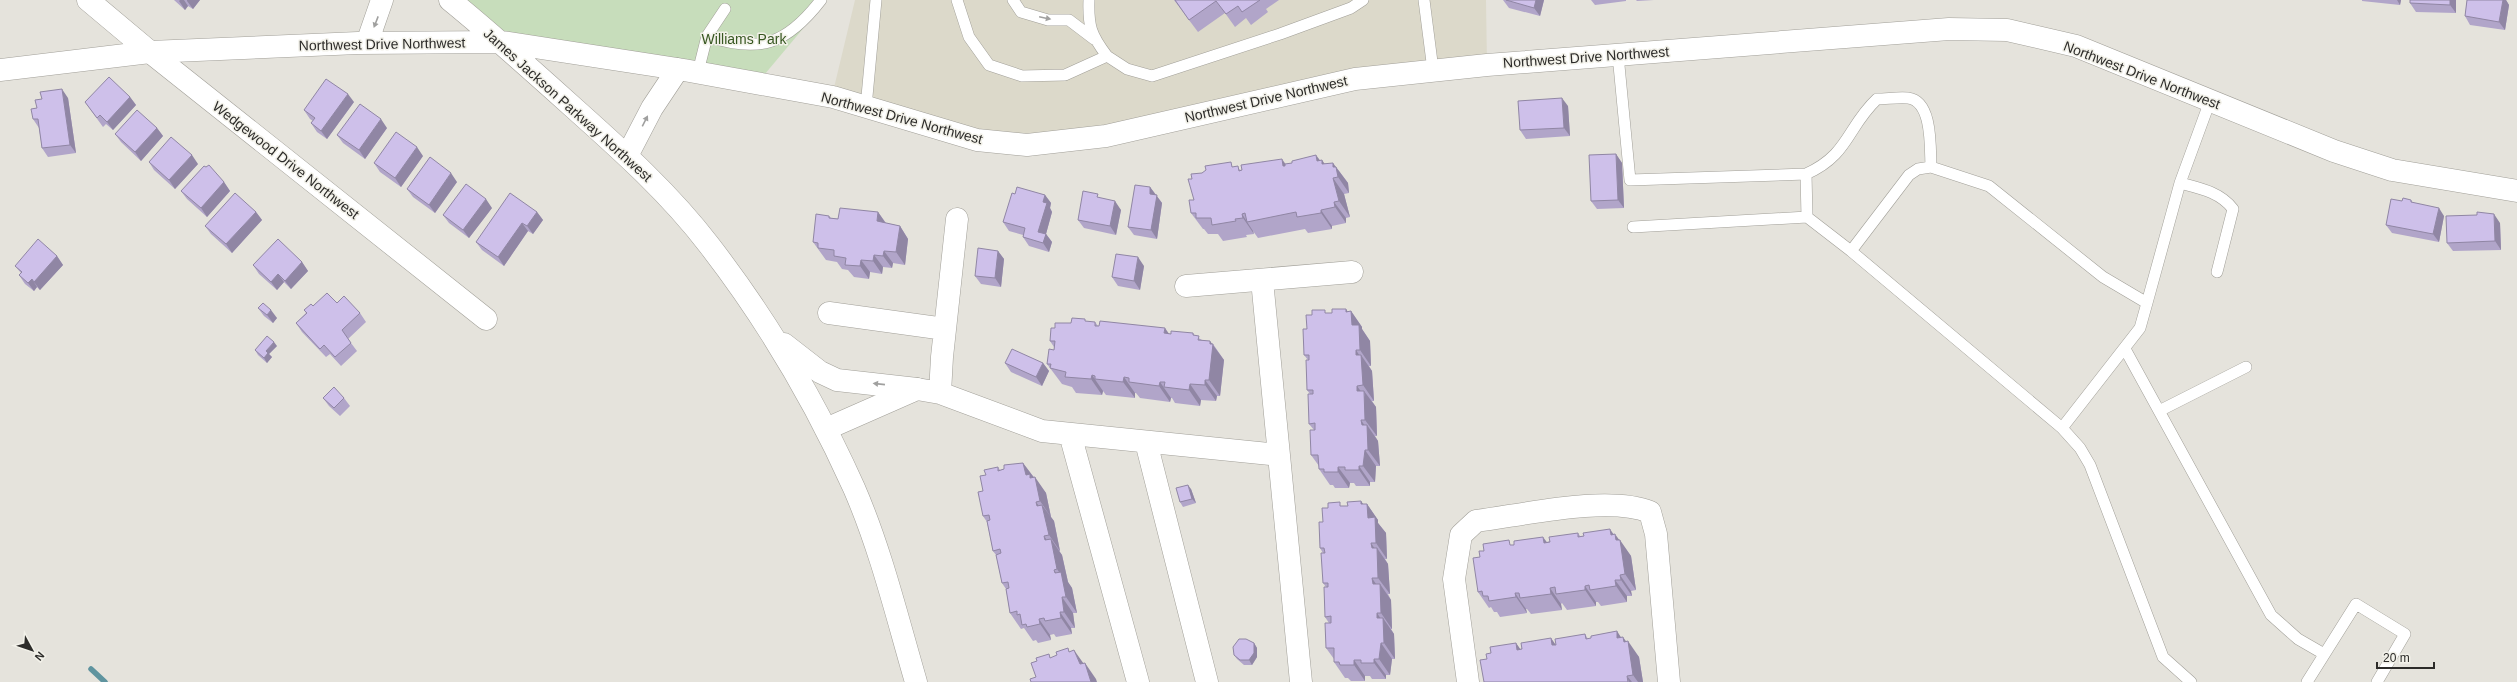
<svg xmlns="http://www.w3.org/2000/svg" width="2517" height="682" font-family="Helvetica,sans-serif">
  <rect width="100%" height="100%" fill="#e5e3dc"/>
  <path fill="#dcd9ca" d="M855,0H1486L1487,65L1027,145L832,96Z"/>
  <path fill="#c7ddbb" d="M453,0H827L759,81L506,42Z"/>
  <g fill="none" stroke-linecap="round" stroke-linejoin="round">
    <path stroke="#5f949f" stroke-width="5.5" d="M91,669L105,682"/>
    <defs>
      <path id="lane" d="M957,0L969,37L989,65L1022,76L1065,75L1107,56L1127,69L1152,76L1280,34L1351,8L1363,0
        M1013,0L1021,12L1048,20H1069L1094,39
        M1089,0C1088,26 1091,35 1107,56
        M1424,0L1433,70
        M707,36C760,54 787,44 821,0
        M1618,55L1630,180L1806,174L1807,217L1633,227
        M698,72L707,36L725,9
        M866,107L876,0
        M1806,174C1849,155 1847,127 1877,99C1887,99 1898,97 1908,98C1933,101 1930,148 1931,167
        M2180,183C2199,188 2220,192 2233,209L2217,272
        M1807,217L1851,251L2062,428
        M1851,251L1909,175L1918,169L1931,167L1989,186L2103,277L2147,303L2180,183L2210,101
        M2147,303L2140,328L2062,428L2080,448L2090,465L2163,657L2191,682
        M2125,349L2271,615L2298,639L2324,654
        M2159,411L2246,367
        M2307,682L2356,604L2405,634L2377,682"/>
      <path id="street" d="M88,0L150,52L486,319
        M1262,280L1301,682
        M1186,286L1352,272
        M829,313L945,329
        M940,393L942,357L957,219
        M826,429L917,389L940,393L1042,431L1279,455
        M1070,434L1138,682
        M1146,442L1207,682
        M1468,682L1454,579L1461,535L1476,521C1523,515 1608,495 1650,512L1656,534L1669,682"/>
      <path id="secondary" d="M450,0C493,35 534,72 575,109C622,151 670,194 709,245C767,320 815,401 854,488C881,550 897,617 916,682
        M367,43L382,0
        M0,70L150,52L358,43L502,42L684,70L833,97L977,140L1027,145L1106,136L1355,79L1487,65L1949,29L2007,30L2076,46L2334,151L2392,170L2517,191
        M627,156L652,108L678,69
        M784,344L820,372L837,380L917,389"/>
    </defs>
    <use href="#lane" stroke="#a19f98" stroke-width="12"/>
    <use href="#street" stroke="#a19f98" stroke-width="23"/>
    <use href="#secondary" stroke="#a19f98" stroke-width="23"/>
    <use href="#lane" stroke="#fff" stroke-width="11"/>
    <use href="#street" stroke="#fff" stroke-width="22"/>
    <use href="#secondary" stroke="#fff" stroke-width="22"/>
  </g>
  <path fill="#b1a5c9" d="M174,0H200L193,9L188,6L185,10Z
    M1174,0H1279L1266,9L1268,12L1251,25L1246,18L1235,27L1225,13L1198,32Z
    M1503,0H1544L1540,16L1509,8Z
    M1591,0H1626V1L1595,5Z
    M1636,0H1654L1637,1Z
    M2362,0H2401L2400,5L2362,1Z
    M2456,0V13L2416,12L2410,3Z
    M2467,0H2506L2509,5L2505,30L2470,25L2465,16Z
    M130,97L136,105L113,130L106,124L103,127L85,102Z
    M68,98L76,153L48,157L42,148L39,128L33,119L37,108Z
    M354,102L327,139L317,132L311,123L313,121L310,119L304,110Z
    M1568,106L1570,136L1526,139L1520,130Z
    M157,128L163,136L141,161L121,142L115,134Z
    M387,128L365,159L343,143L337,135Z
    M1616,154L1622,163L1624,208L1597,209L1591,201Z
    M423,156L401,187L380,172L374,163Z
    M1322,160L1324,164L1336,167L1348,183L1349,193L1344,194L1350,217L1346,218V223L1332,226V229L1308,233L1305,229L1258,238L1253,231L1254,234L1246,235L1247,237L1223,241L1218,234H1208L1204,229H1203L1191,213L1194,200L1192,179L1202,173L1234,167L1241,170L1286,164Z
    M149,162L198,164L175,189L154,170Z
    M224,182L230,191L207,217L187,199L181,191Z
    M457,182L435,213L413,197L407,189Z
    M1150,187L1162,203L1157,239L1134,235L1128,227Z
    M1015,194L1045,195L1051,203L1050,208L1052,212L1046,234L1052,242L1049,252L1029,246L1023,237V235L1009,231L1003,222Z
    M1101,198L1121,210L1116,235L1084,228L1078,220Z
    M2411,200L2413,203L2444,216L2439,242L2392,233L2386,225L2402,201Z
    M492,208L469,238L449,223L443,215Z
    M256,212L262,220L232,253L211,234L205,226Z
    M537,212L543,220L533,234L528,231L504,266L482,250L476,242Z
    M878,212L886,223L900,226L908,239L905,265L893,263L892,268L883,267L882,274L870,272L869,279L854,277L848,270L842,269L837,262L826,260L813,242L829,216L831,218L838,219Z
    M2500,223L2501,250L2453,251L2447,243Z
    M998,251L1004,259L1001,287L981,284L975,276Z
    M57,256L63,265L40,290L37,287L34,291L25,284L19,275L21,273L15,266Z
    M302,262L308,271L291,289L284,282L277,290L259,274L253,265Z
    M1144,266L1140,290L1118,286L1112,277Z
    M337,303L360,313L366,322L348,339L357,351L341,366L330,354L326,357L302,332L296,323L306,313L304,310L313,306Z
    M258,308L277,318L273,323L264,316Z
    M1346,309L1347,311H1351L1362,327V329L1370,341L1371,366H1369L1372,371L1374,401H1372L1376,407L1377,436H1375L1378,441L1380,466H1376L1375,482H1370V486H1356L1354,483H1350L1349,488H1335L1333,485H1330L1319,469V466L1311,455L1314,430L1309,424L1310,394L1307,390L1308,360L1304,355L1307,329L1327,313H1332Z
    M1087,322H1095L1098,326L1169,334L1193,333L1195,336L1202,340L1213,344L1224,360L1220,396H1217L1216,401L1201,400L1200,406L1175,403L1172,398H1171L1170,402L1140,398L1136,393H1135V398L1106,395L1103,391L1102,395L1076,393L1072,387L1062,384L1047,364L1054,350V347L1050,341L1055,328Z
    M277,346L269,354L272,357L267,363L258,355L255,350Z
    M1005,363H1043L1049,371L1042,386L1011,372Z
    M323,398H344L350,406L340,416L329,406Z
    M1023,463L1046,493L1051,517L1054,521L1060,551H1059L1062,555L1068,582L1072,588L1077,613H1073L1075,628H1071L1072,634L1056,637L1054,634L1050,635L1051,640L1038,643L1036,640L1033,641L1024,628L1021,629L1010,613L1006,589L1002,583L996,555L993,551L987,522L983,516V491L986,475L998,467L1000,470Z
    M1191,489L1196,503L1183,507L1180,502Z
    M1361,501L1363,504H1367L1378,520V523L1386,533L1387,559H1385L1388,564L1390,594H1388L1391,600L1392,629H1391L1394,634L1395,659H1392L1390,675H1386V679H1372L1370,676H1365V681H1351L1348,678H1345L1334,662V659L1326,648L1329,623L1325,617L1326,587L1323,583V553L1320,548L1323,522L1328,508L1348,506Z
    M1578,533L1580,536L1614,535L1619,540L1631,556L1636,590L1631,591L1632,596H1627V602L1601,606L1598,602H1596V606L1567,610L1562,603L1561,604L1562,610L1531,614L1527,609H1526L1527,613L1500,617L1497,612H1494L1491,607L1489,608L1478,592L1480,557L1512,545L1547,542Z
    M1585,634L1588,639L1621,637L1626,642L1639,657L1643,682H1484L1487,659L1491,653L1516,643L1520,649L1551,638L1555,645Z
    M1254,643L1257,648V657L1252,665H1244L1237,659L1234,655Z"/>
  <path fill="#9086a4" d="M180,0H184L188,6L185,10L179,1Z
    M187,0H200L193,9L187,1Z
    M1536,0H1544L1540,16L1534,8Z
    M2397,0H2401L2400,5Z
    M2450,0H2456V13L2450,5Z
    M2503,0H2506L2509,5L2505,30L2499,22Z
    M62,89L68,98L76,153L70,145Z
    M348,94L354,102L327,139L321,131Z
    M130,97L136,105L113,130L107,122Z
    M1562,98L1568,106L1570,136L1564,128Z
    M381,119L387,128L365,159L359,150Z
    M157,128L163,136L141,161L135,152Z
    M417,147L423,156L401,187L395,178Z
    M1616,154L1622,163L1624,208L1618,200Z
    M192,155L198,164L175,189L169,180Z
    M1316,155L1322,163V160L1333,176L1317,161Z
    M1282,159L1293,175L1283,166Z
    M1333,163L1348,183L1349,193L1338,177L1333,167Z
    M451,173L457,182L435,213L429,205Z
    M1333,178L1344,194L1350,217L1339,201Z
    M224,182L230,191L207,217L201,208Z
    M1150,187L1162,203L1157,239L1151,230L1150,194Z
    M1045,195L1051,203L1050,208L1052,212L1046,234L1052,242L1049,252L1043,243L1038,232L1043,202Z
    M486,199L492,208L469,238L463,230Z
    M1115,201L1121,210L1116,235L1110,226Z
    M1334,202L1346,218V223L1335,207Z
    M2439,208L2444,216L2439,242L2433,234Z
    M1321,210L1332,226V229L1321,213Z
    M256,212L262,220L232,253L226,244Z
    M537,212L543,220L533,234L527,226Z
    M878,212L887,225L877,221Z
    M1242,214L1253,231L1254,234L1243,218Z
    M2494,214L2500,223L2501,250L2495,241Z
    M522,223L528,231L504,266L498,257Z
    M900,226L908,239L905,265L896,252Z
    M884,251L893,263L892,268L883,256Z
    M998,251L1004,259L1001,287L995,278Z
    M874,255L883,267L882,274L873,261Z
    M57,256L63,265L40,290L34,282Z
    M1138,257L1144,266L1140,290L1134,281Z
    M861,260L870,272L869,279L860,266Z
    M302,262L308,271L291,289L285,281Z
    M278,274L284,282L277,290L271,282Z
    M32,279L37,287L34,291L28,283Z
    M1346,309L1351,317V311L1362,327V329L1370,341L1371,366L1360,350L1352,325L1346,312Z
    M271,310L277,318L273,323L267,315Z
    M1165,328L1176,344L1164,333Z
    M1210,341L1224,360L1220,396L1209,380Z
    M274,342L277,346L269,354L272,357L267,363L264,358L266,351Z
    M1356,350L1361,358V355L1372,371L1374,401L1363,385L1356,355Z
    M1043,363L1049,371L1042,386L1036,377Z
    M1092,375L1103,391L1102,395L1091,379Z
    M1124,377L1135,393V398L1123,382Z
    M1205,380L1217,396L1216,401L1205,385Z
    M1160,382L1171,398L1170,402L1159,386Z
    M1190,384L1201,400L1200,406L1189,390Z
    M1357,386L1365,397L1364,391L1376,407L1377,436L1365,420L1357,391Z
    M1361,420L1367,429V425L1378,441L1380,466L1368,450L1362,425Z
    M1365,450L1376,466L1375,482L1363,466Z
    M1023,463L1035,479V477L1046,493L1051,517L1040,501L1026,475Z
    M1359,466L1370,482V486L1359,470Z
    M1338,467L1350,483L1349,488L1338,472Z
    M1188,485L1191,489L1196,503L1192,499Z
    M1361,501L1367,510V504L1378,520V523L1386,533L1387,559L1376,543L1368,518L1361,504Z
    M1036,502L1044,513L1042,505L1054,521L1060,551L1049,535L1037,506Z
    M1610,529L1616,538L1615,534L1620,541V540L1631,556L1636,590L1625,574L1611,535Z
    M1044,536L1053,549L1051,539L1062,555L1068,582L1072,588L1077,613L1066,597L1055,573L1054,570L1063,582L1061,575L1057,569L1045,540Z
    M1543,537L1555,553L1544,543Z
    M1371,543L1377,552V548L1388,564L1390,594L1378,578Z
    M1620,575L1631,591L1632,596L1621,580Z
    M1372,578L1380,590V584L1391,600L1392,629L1381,613L1373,584Z
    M1615,580L1627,596V602L1616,586Z
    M1585,586L1596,602V606L1585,590Z
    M1550,588L1561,604L1562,610L1551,594Z
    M1515,593L1526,609L1527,613L1516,597Z
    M1062,597L1073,613L1075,628L1064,612Z
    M1060,612L1071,628L1072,634L1061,618Z
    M1377,613L1383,622V618L1394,634L1395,659L1384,643L1377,618Z
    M1039,619L1050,635L1051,640L1040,624Z
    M1617,631L1624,642L1623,637L1628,644V641L1639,657L1643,682H1638L1633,675L1617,638Z
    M1551,638L1562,654L1552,645Z
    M1254,643L1257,648V657L1252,665L1249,660Z
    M1381,643L1392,659L1390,675L1379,659Z
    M1516,643L1527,659L1517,650Z
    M1074,650L1086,667L1085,663L1096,679L1097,682H1091L1080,664Z
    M1374,659L1386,675V679L1374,663Z
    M1354,660L1365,676V681L1354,665Z
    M1627,676L1632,682H1629Z"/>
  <path fill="#cec0ea" stroke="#9086a4" d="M1175,0H1260L1242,12L1238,6L1226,14L1216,1L1189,20Z
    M1506,0H1536L1534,8Z
    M2410,0H2450V5L2410,3Z
    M2467,0H2503L2499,22L2465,16Z
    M109,77L130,97L107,122L100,115L97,118L85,102Z
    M326,79L348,94L321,131L311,123L315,118L304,110Z
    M62,89L70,145L42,148L38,119H33L31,109L37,108L35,100L42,99L40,92Z
    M1562,98L1564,128L1520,130L1518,101Z
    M360,104L381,119L359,150L337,135Z
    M137,110L157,128L135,152L115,134Z
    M396,132L417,147L395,178L374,163Z
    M171,137L192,155L169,180L149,162Z
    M1616,154L1618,200L1591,201L1589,155Z
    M1316,155L1317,161L1322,160V164L1333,163V167H1336L1338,177L1333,178L1339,201L1334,202L1335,207L1321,210V213L1297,217L1296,212L1247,222L1245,213L1242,214L1243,218L1235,219L1236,221L1212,225L1211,218H1196V213H1191L1189,200H1194L1188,179H1192L1191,174L1202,173L1206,170L1205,166L1231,162L1232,167L1238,166L1239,171L1242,170L1241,165L1282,159L1283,166H1285V164L1292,163V161Z
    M430,157L451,173L429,205L407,189Z
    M209,165L224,182L201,208L181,191L204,166L206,167Z
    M466,184L486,199L463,230L443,215Z
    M1135,185L1150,187V194L1157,195L1151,230L1128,227Z
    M1017,187L1045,195L1043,202L1047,203L1038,232L1046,234L1043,243L1023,237L1025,228L1003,222L1012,193L1015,194Z
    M1083,191L1098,194L1097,197L1115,201L1110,226L1078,220Z
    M235,193L256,212L226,244L205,226Z
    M510,193L537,212L527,226L522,223L498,257L476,242Z
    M2403,198L2411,200V202L2439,208L2433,234L2386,225L2391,199L2402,201Z
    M840,208L878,212L877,221L900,226L896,252L884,251L883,256L874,255L873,261L861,260L860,266L845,265L846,258L834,256V250L818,248V243L813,242L816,214L829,216V218L838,219Z
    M2477,212L2494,214L2495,241L2447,243L2446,216L2477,215Z
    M38,239L57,256L34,282L32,279L28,283L19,275L22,272L15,266Z
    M278,239L302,262L285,281L278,274L271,282L253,265Z
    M978,248L998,251L995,278L975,276Z
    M1116,254L1138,257L1134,281L1112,277Z
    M327,293L337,303L344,296L360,313L342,330L351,343L335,357L324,345L320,349L296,323L307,313L304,310L311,304L313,306Z
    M263,303L271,310L267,315L258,308Z
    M1332,309H1346V312L1351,311L1352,325H1359L1360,350H1356V355H1361L1363,385L1357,386V391H1364L1365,420H1361L1362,425H1367L1368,450H1365L1363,466H1359V470H1345V467H1338V472H1324V469H1319L1318,455H1311L1310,430H1315V423L1309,424L1308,394H1313V390H1307L1306,360H1309V355H1304L1303,329H1307L1306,315H1312V310H1325V313H1332Z
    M1072,318L1085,319V321L1095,322V326H1099L1100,321L1165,328L1164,333L1171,334V331L1193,333V335L1199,336L1198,340L1210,341V344H1213L1209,380H1205V385L1190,384L1189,390L1164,387L1165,382H1160L1159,386L1129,382V378L1124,377L1123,382L1095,379V376L1092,375L1091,379L1065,377L1066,372L1050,368L1051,364H1047L1049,349L1054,350L1055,341H1050L1051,328H1055V323H1071Z
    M267,336L274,342L266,351L268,353L264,358L255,350Z
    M1012,349L1043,363L1036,377L1005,363Z
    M334,387L344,398L334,408L323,398Z
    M1023,463L1026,475L1030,474V478L1035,477L1040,501L1036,502L1037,506L1042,505L1049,535L1044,536L1045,540L1051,539L1057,569L1054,570L1055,573L1061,572L1066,597H1062L1064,612H1060L1061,618L1045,621L1044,618L1039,619L1040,624L1027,627L1026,624L1022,625L1020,614L1017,615V611L1010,613L1006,589L1009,588L1008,582L1002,583L996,555L1001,553L1000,549L993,551L987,521L990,520L989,515L983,516L978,492L983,491L980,476L986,475L984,470L998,467V471L1004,469V465Z
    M1188,485L1192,499L1180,502L1176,488Z
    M1361,501V504H1367L1368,518L1375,517L1376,543H1371L1372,548H1377L1378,578H1372L1373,584H1380L1381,613H1377V618H1383L1384,643H1381L1379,659H1374V663H1361V660H1354V665H1340L1339,662H1334V648H1326L1325,623H1331V616L1325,617L1324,587H1328V583H1323L1321,553H1325L1324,548H1320L1319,522H1323L1322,508H1328V503L1340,502V506H1348L1347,502Z
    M1610,529L1611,535L1615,534L1616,540H1620L1625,574L1620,575L1621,580H1615L1616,586L1590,590L1589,585L1585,586V590L1556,594L1555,587L1550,588L1551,594L1520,598L1519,593H1515L1516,597L1489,601L1488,596H1483L1482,591L1478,592L1473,558L1480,557L1479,551H1484L1483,544L1509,540L1510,545H1514V541L1543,537L1544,543L1550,542L1549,537L1578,533V537L1584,536L1583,533Z
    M1617,631V638L1623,637L1624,642L1628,641L1633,675L1627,676L1628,682H1484L1480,660L1487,659L1486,654L1491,653L1490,647L1516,643L1517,650L1522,649L1521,643L1551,638L1552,645H1556L1555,639L1585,634L1586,639L1591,638V636Z
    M1239,639H1246L1254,643V653L1249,660H1240L1234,655L1233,647Z
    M1068,648L1069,652L1074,650L1080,664L1085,663L1091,682H1031L1030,679L1036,677L1031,663L1037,661L1036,658L1049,654L1050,658L1057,655L1056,652Z"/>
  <defs><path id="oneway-solid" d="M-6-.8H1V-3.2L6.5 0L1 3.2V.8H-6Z"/></defs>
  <g fill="#a0a09f">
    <use href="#oneway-solid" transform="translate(1045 18) rotate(12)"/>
    <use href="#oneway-solid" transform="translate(376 22) rotate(111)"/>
    <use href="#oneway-solid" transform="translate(645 121) rotate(-63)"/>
    <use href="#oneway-solid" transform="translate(879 384) rotate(-174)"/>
  </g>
  <g text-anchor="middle" stroke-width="3" stroke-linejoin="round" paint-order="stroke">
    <g font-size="14" fill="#375721" stroke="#f2f1e9">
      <text x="744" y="44">Williams Park</text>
    </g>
    <g font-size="14" fill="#2c2b29" stroke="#f2f1e9">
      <text transform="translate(382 44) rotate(-1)" y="5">Northwest Drive Northwest</text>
      <text transform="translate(1586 57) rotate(-4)" y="5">Northwest Drive Northwest</text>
      <text transform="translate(2142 75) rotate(21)" y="5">Northwest Drive Northwest</text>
      <text transform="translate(1266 99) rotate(-13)" y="5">Northwest Drive Northwest</text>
      <text transform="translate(568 105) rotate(42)" y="5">James Jackson Parkway Northwest</text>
      <text transform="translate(902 118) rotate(15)" y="5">Northwest Drive Northwest</text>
      <text transform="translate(286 160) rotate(38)" y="5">Wedgewood Drive Northwest</text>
    </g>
  </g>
  <g transform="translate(32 650) rotate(130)" stroke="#f2f1e9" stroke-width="3" paint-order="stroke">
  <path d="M0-3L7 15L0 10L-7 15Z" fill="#2c2b29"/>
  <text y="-6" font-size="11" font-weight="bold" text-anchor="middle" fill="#2c2b29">N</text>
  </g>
  <path d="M2377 662v6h57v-6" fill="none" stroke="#2c2b29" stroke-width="2"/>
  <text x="2383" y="662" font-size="12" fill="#2c2b29" stroke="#f2f1e9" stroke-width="3" paint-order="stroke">20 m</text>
</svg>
